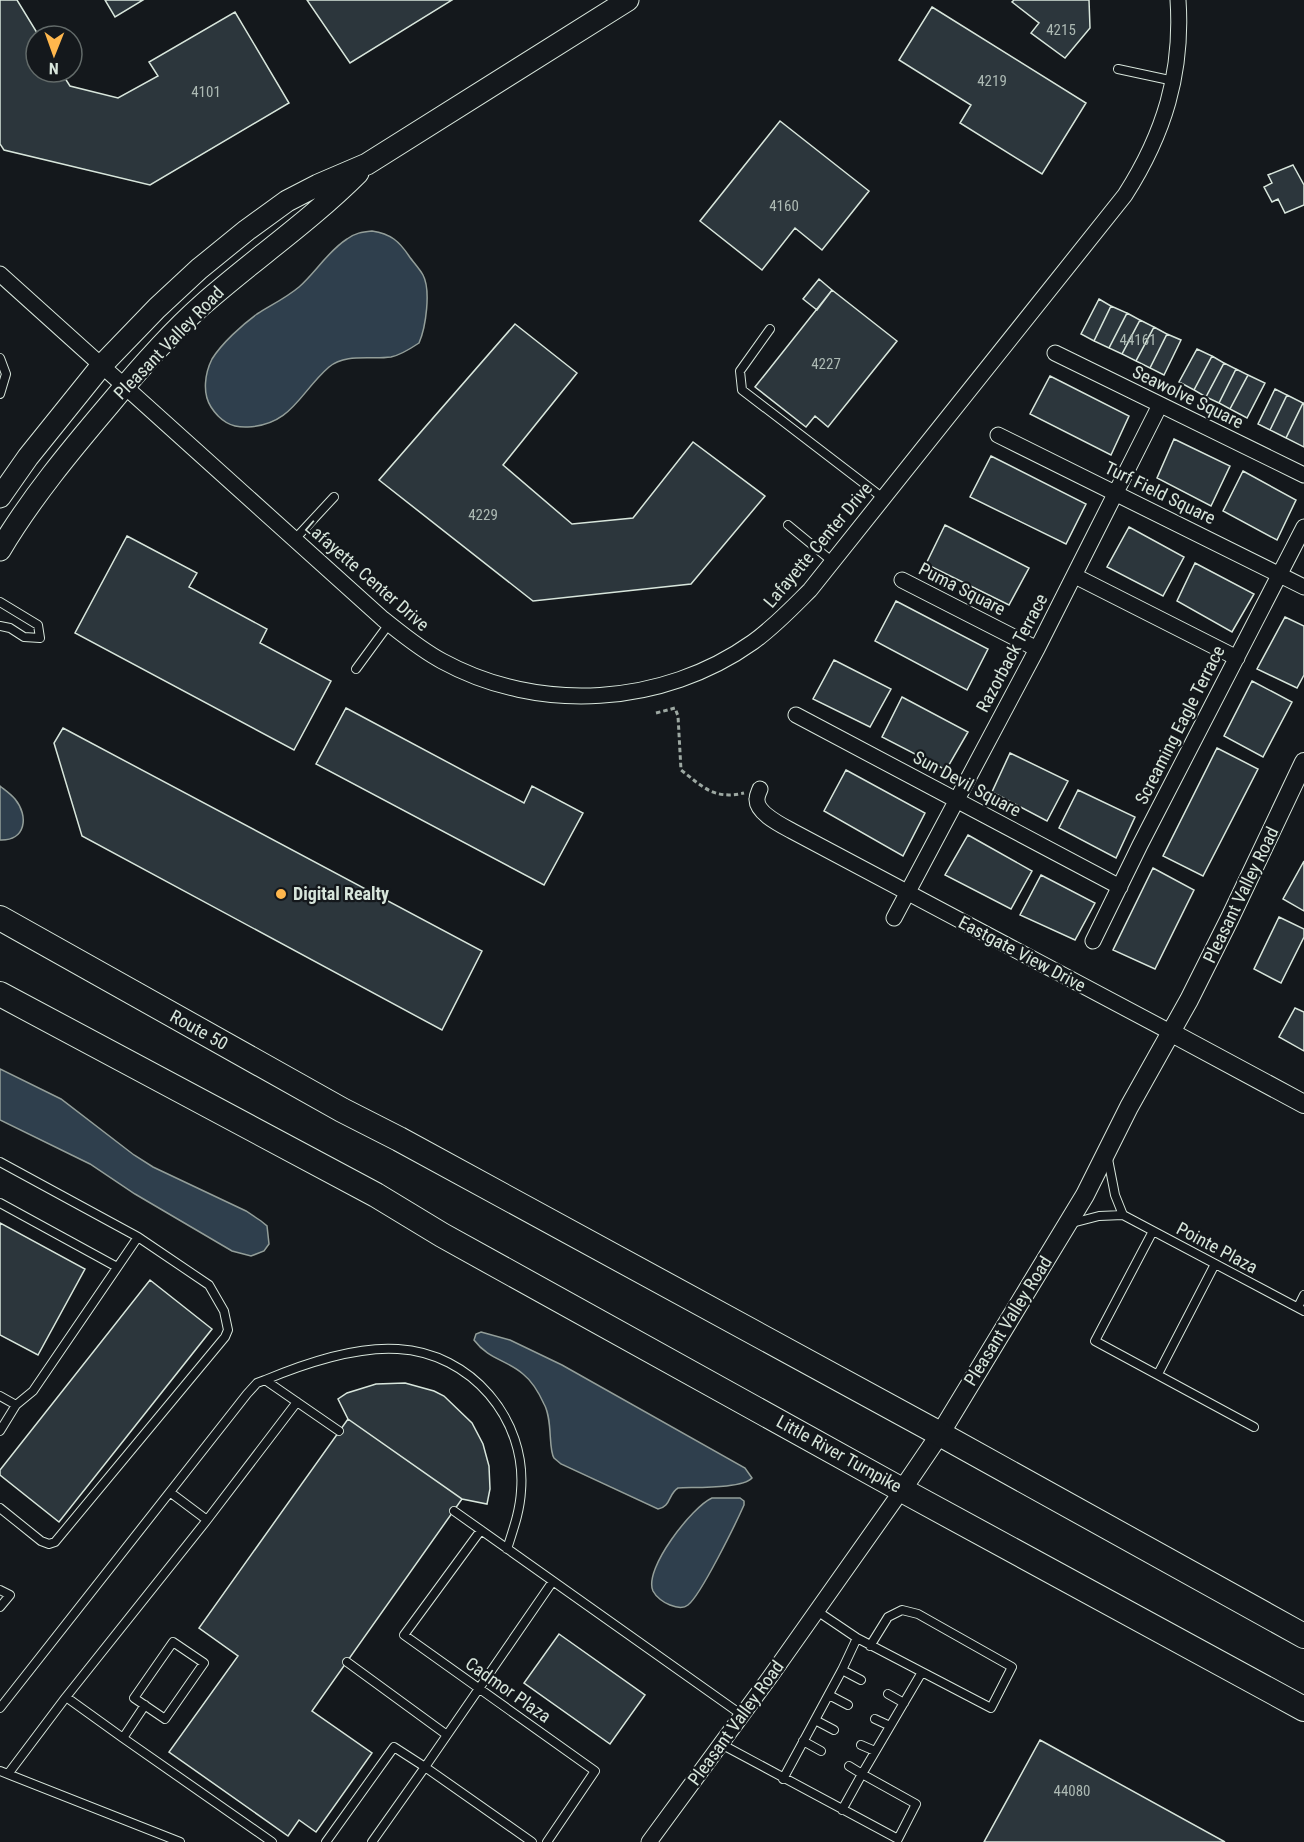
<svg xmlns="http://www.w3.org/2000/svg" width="1304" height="1842" font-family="'Roboto Condensed',sans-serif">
  <rect width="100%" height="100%" fill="#14181c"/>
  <path fill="#2f3f4d" stroke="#939e99" stroke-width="1.5" d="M372,231C391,234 399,241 409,256C413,262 419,268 423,275C431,290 426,327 419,343C410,349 401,355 391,357C371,360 346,353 329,367C300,392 292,425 248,427C231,428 220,421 211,407C202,393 205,373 212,359C222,343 242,325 257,314C271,305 286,298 299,287C316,272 328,251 347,239C355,233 362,232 372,231Z
    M0,786C5,790 11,794 15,799C29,816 26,841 0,840Z
    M0,1069L61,1099L134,1155L153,1167L246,1211L261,1221L267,1226L269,1244L264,1251L251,1256L232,1251L135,1194L90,1164L0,1120Z
    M481,1332L510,1340L562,1365L745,1468L752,1478C742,1489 694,1487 678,1488C668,1494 671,1507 658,1509L561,1464C560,1463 555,1459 554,1458C548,1449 553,1420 544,1404C539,1393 533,1382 523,1374C507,1360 488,1359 474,1340L476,1334Z
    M712,1498H740L744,1501V1505C736,1523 701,1595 688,1605C683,1609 675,1607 670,1605C664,1603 656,1597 653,1591C643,1569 693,1506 712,1498Z"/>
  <path fill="#2c363c" stroke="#d8e6dc" stroke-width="1.5" d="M0,0H17L39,36H36V72H61L70,86L118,98L158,76L149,62L235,12L289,103L150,185L4,150L0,144Z
    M105,0H143L115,17Z
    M307,0H452L350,63Z
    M1014,0H1089L1090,28L1065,58L1031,33L1039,23L1012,2Z
    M932,7L1086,103L1042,174L960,123L971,105L899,60Z
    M780,121L869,191L822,250L795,228L762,270L700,221Z
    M1293,165L1304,185V205L1285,213L1278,199L1272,202L1264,187L1272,183L1268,175Z
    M819,279L832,290L817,310L803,299Z
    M832,290L897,341L828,427L815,416L806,427L755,387Z
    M1099,299L1111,306L1094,341L1081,334Z
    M1111,306L1127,313L1109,348L1094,341Z
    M1127,313L1140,320L1122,354L1109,348Z
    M1140,320L1154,327L1136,361L1122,354Z
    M515,324L577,373L503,465L572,524L633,518L693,442L765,496L691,584L533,601L379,480Z
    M1154,327L1167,334L1150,368L1136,361Z
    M1167,334L1181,340L1164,375L1150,368Z
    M1197,349L1212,356L1194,390L1179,382Z
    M1212,356L1224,363L1206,397L1194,390Z
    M1224,363L1236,369L1219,403L1206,397Z
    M1236,369L1248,375L1230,409L1219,403Z
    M1248,375L1265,383L1247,418L1230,409Z
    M1050,376L1129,416L1111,455L1030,414Z
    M1275,389L1287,395L1270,430L1258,424Z
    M1287,395L1303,403L1286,438L1270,430Z
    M1303,403H1304V447L1286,438Z
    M1174,439L1230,466L1211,506L1157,478Z
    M991,456L1086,504L1066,544L970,497Z
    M1243,471L1296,500L1277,540L1223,511Z
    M945,525L1029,568L1009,605L926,564Z
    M1129,527L1184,557L1163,596L1107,567Z
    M127,536L197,573L189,587L267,629L260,643L331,681L294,750L75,633Z
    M1195,563L1254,594L1232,632L1177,601Z
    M896,601L988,649L967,690L875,641Z
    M1285,617L1304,626V675L1297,688L1257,669Z
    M834,660L891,689L870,727L813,699Z
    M1252,681L1292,702L1263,757L1224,736Z
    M902,697L968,732L946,770L882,737Z
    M346,708L524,803L532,786L583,813L544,885L316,764Z
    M63,728L482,951L442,1030L82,836L54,743Z
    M1217,748L1258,769L1203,876L1163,856Z
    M1010,753L1068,781L1047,821L992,792Z
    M846,770L925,813L903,856L824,811Z
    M1078,790L1135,817L1116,858L1059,828Z
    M968,835L1032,871L1011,909L945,875Z
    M1304,861V911L1283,899Z
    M1153,868L1194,890L1155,969L1113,950Z
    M1041,875L1095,903L1075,940L1020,915Z
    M1279,917L1304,929V937L1281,983L1254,969Z
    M1295,1008L1304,1012V1051L1279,1037Z
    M0,1223L85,1269L38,1355L0,1335Z
    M150,1280L212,1329L59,1522L0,1475V1470Z
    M405,1383L434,1391L444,1396L472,1423L483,1444L489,1466L490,1489L487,1504L462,1499L348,1419L338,1399L347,1393L376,1384Z
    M348,1419L462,1499L312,1711L372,1753L316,1832L299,1820L288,1836L169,1752L238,1656L199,1628Z
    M559,1634L645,1695L610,1744L524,1683Z
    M1040,1740L1225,1842H984Z"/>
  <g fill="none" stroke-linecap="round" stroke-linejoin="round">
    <defs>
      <path id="service" d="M1118,69L1174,81
        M770,329L740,371L742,390L883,498
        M0,358L6,374L0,394
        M788,525L833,562
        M295,539L334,497
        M0,602L38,625L40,638L24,637L10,628L0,626
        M356,669L389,624
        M1108,1159L1115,1195L1123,1215
        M0,1162L138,1237L33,1391L16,1405
        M0,1203L117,1267
        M1072,1223L1099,1216L1123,1215L1304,1311
        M1153,1231L1095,1341L1254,1427
        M1298,1307L1304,1295
        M1158,1374L1215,1264
        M0,1396L16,1405L0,1431
        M339,1431L265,1380C303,1364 357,1346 398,1349C471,1353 527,1419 521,1491C520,1511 513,1530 507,1549
        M171,1493L207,1520
        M0,1508L41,1541L49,1544L55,1542L225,1337L228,1330L224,1311L209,1285L138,1237
        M454,1511L742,1715
        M481,1530L404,1635L595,1771L547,1842
        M0,1590L10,1595L0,1607
        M817,1611L857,1638L922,1672
        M173,1642L204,1663L165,1719L134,1698Z
        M347,1662L447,1735
        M842,1670L861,1680
        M888,1694L904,1703
        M829,1695L848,1705
        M66,1697L207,1520L297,1402
        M145,1705L123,1738L272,1842
        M0,1708L247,1394L257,1383L265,1380
        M875,1719L890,1726
        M815,1720L834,1730
        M803,1741L821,1751
        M721,1744L898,1839L916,1804L862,1774L922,1672L991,1708L1012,1667L918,1614L902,1610L888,1617L870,1646
        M861,1745L875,1751
        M0,1771L180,1842
        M8,1774L66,1697L123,1738
        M783,1779L842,1670L857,1638
        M842,1810L862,1774L849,1766
        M326,1842L394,1747L425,1767L372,1842
        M532,1842L425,1767L553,1581"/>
      <path id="minor" d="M0,274L383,619C402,634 421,650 442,661C539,714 663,706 753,642C774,627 791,609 810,590L1125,195C1164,134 1183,73 1178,0
        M1055,353L1304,475
        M998,435L1304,587
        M1075,576L1237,658
        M902,580L1037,649
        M796,715L1120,887
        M760,789C759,792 757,795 757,799C756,813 781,825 792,831L1172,1033
        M894,918L1037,649L1160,405
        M1093,941L1140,845L1304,527
        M649,1842L770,1677L902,1490"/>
      <path id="tertiary" d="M1172,1033L1304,1104
        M902,1490L940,1434L1085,1195L1129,1107L1189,1000L1230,918L1304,762"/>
      <path id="secondary" d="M0,497L28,457L102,365L157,308L199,269L247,230L287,201L318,185L367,164L628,0
        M0,550C31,498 70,451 109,405C138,370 168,335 202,305C253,260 310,221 358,173"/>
      <path id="trunk" d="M0,918L342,1110L399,1139L940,1434L1304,1636
        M0,994L376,1195L442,1235L902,1490L1304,1709"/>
    </defs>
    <use href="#service" stroke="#d8e6dc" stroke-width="10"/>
    <use href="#minor" stroke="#d8e6dc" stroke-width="17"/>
    <use href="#tertiary" stroke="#d8e6dc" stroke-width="20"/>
    <use href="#secondary" stroke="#d8e6dc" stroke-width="23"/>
    <use href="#trunk" stroke="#d8e6dc" stroke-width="26"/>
    <path stroke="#9da8a2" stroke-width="3" stroke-dasharray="4.5 3" stroke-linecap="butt" d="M656,713L675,708L678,716L681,770C703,787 714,800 744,793"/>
    <use href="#service" stroke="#14181c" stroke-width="8"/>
    <use href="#minor" stroke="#14181c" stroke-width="15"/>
    <use href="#tertiary" stroke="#14181c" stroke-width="18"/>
    <use href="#secondary" stroke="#14181c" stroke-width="21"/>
    <use href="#trunk" stroke="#14181c" stroke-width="24"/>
  </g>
  <circle fill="#ffb74d" stroke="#14181c" stroke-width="2" cx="281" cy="894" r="6"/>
  <g text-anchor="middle" stroke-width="4.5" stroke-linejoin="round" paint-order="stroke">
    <g font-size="15" fill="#adbab4">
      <text x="1061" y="35">4215</text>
      <text x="992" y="86">4219</text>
      <text x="206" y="97">4101</text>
      <text x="784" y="211">4160</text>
      <text x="1138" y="345">44161</text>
      <text x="826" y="369">4227</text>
      <text x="483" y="520">4229</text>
      <text x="1072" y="1796">44080</text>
    </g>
    <g font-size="18" fill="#d8e6dc" stroke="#14181c">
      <text transform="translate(169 343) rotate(-46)" y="6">Pleasant Valley Road</text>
      <text transform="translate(1188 397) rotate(26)" y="6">Seawolve Square</text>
      <text transform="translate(1160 493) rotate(26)" y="6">Turf Field Square</text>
      <text transform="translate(818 545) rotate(-50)" y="6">Lafayette Center Drive</text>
      <text transform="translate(367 576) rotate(41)" y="6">Lafayette Center Drive</text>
      <text transform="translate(962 589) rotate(27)" y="6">Puma Square</text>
      <text transform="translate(1012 653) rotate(-62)" y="6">Razorback Terrace</text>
      <text transform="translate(1180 725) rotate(-63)" y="6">Screaming Eagle Terrace</text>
      <text transform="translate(967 784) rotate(28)" y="6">Sun Devil Square</text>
      <text transform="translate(1241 895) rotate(-64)" y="6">Pleasant Valley Road</text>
      <text transform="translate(1022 954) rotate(28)" y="6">Eastgate View Drive</text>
      <text transform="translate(199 1030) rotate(29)" y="6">Route 50</text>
      <text transform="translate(1217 1248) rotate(28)" y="6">Pointe Plaza</text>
      <text transform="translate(1008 1321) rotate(-58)" y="6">Pleasant Valley Road</text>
      <text transform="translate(839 1454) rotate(29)" y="6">Little River Turnpike</text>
      <text transform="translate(508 1690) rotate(35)" y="6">Cadmor Plaza</text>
      <text transform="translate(736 1723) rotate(-54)" y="6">Pleasant Valley Road</text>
    </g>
    <g font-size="18" font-weight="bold" fill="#d8e6dc" stroke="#14181c" text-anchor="start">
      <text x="293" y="900">Digital Realty</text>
    </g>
  </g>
  <g transform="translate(54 54) rotate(181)"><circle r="28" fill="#14181c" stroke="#626a69" stroke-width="1.5"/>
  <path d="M0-4.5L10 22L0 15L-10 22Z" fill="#ffb74d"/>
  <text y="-9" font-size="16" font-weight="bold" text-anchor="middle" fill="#d8e6dc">N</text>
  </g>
</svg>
